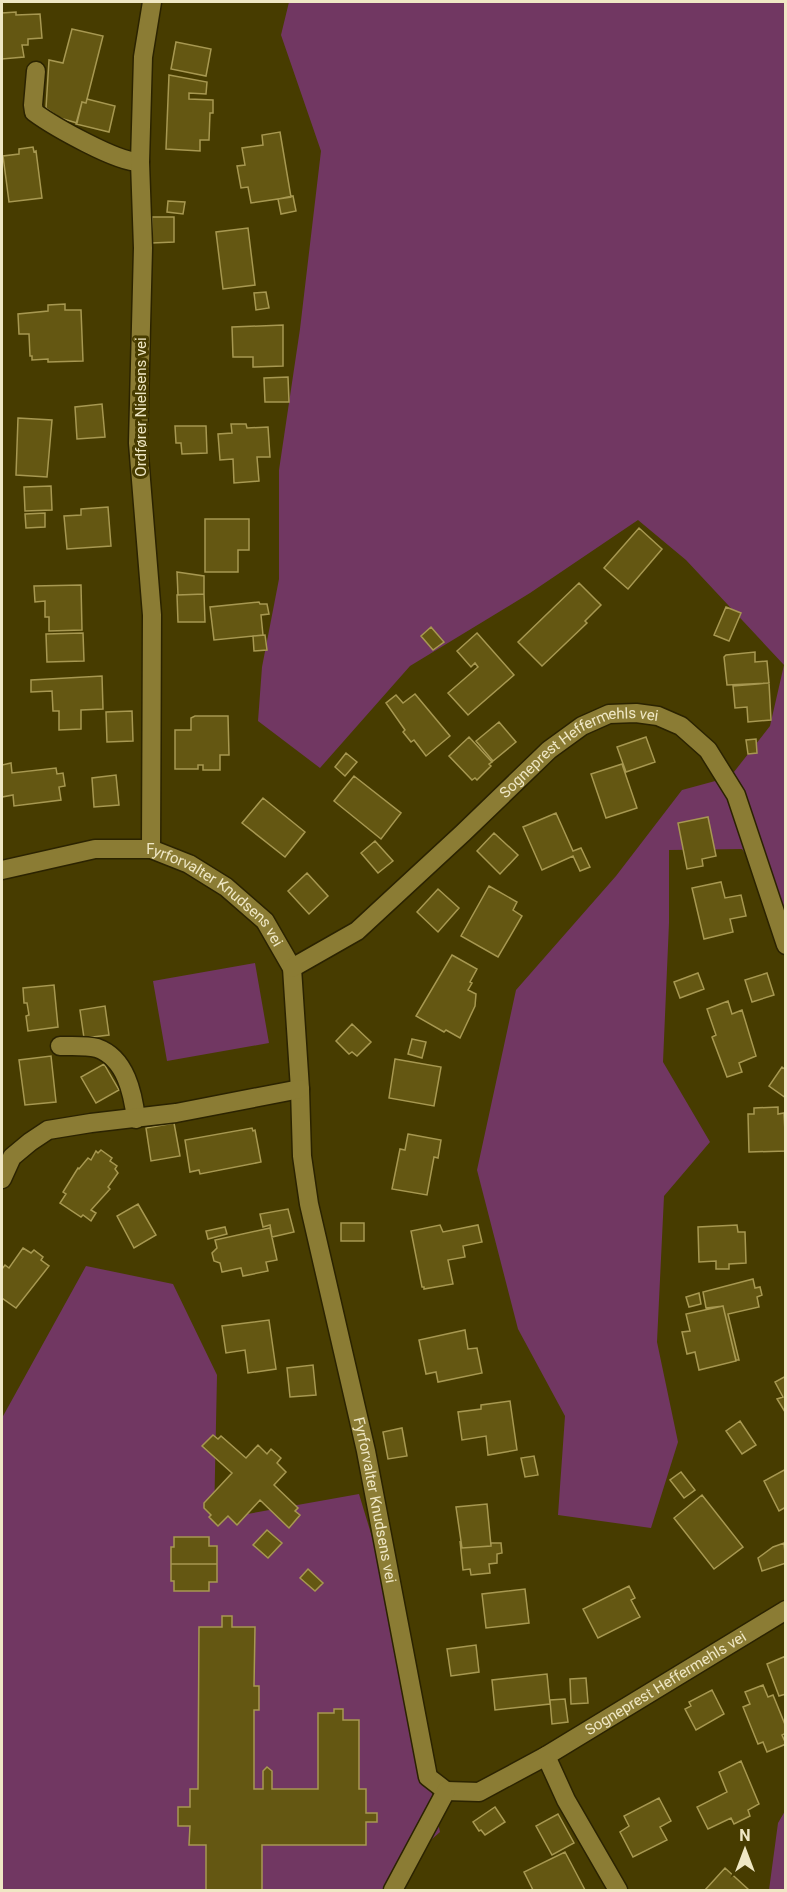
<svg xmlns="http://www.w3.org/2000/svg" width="787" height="1892" font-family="Roboto,sans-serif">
  <rect width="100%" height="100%" fill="#473c00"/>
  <path fill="#713762" d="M289,2H785V909L742,849L669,850V923L663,1062L710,1142L664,1196L657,1342L678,1442L651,1528L558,1515L565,1416L518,1329L477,1170L516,990L616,876L682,790L730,777L770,726L784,665L686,560L638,520L530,593L410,666L320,768L258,721L262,667L279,579V470L300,329L321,151L281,35Z
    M255,963L269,1043L167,1061L153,981Z
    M86,1266L173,1284L217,1375L214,1520L359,1494L392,1603L440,1832L407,1861L391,1890H2V1418Z
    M785,1811V1890H769L778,1823Z"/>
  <path fill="#645712" stroke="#a79851" stroke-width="1.5" d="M16,12V15L40,14L42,38L28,39V45H22L24,57L2,59V13Z
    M72,29L103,36L86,103L82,102L77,123L60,118L46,108L49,60L63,63Z
    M176,42L211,49L206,76L171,69Z
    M169,75L207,82L206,94L189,93V99L213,100V113H210L209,140H200V151L166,149Z
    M87,99L115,106L109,132L76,124L82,102L86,103Z
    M280,132L291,197L251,203L248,187L241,188L237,166L245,165L242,148L263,145L262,135Z
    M33,147L34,152L36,151L42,198L9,202L3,156L19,154V149Z
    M293,196L296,211L281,214L278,199Z
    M168,201L185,202L183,214L167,212Z
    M152,217H174V242L152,243Z
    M248,228L255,285L223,289L216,232Z
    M266,292L269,308L256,310L254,293Z
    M65,304V310H81L83,361L48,362V359L32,360V356H30L29,334H19L18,314L48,311V305Z
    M283,325V366L253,367V357H233L232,327Z
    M288,377L289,402H265L264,378Z
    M102,404L105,437L77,439L75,407Z
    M18,418L52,420L47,477L16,475Z
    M231,424H246L247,428L268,427L270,457H257L259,481L234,483L233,459L220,460L218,434L232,433Z
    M175,426H206L207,453L182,454L181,443H176Z
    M51,486L52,510L25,511L24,487Z
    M108,507L111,546L67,549L64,516L81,515V509Z
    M45,513V527L26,528L25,514Z
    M205,519H249V550H238V572H205Z
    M639,528L662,549L628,589L604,568Z
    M177,572L204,576V594L178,595Z
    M579,583L601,605L585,621L587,623L542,666L518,642Z
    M81,585L82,630L49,631V617H45V601L35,602L34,586Z
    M204,594L205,622H178L177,595Z
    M259,602L260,604H267L269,614L261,615L263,635L214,640L210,607Z
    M726,607L741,613L729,641L714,635Z
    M431,627L444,642L433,650L421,636Z
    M83,633L84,661L47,662L46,634Z
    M477,633L514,675L468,715L448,693L478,667L475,663L471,667L457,651Z
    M265,635L267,650L254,651L253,636Z
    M755,652V662L767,661L769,683L727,685L724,657L726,655Z
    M102,676L103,709L81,710V729L59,730V711H53L52,691L31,692V680Z
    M769,683L771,720L748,722L747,707L735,708L733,686Z
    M415,694L450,736L426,756L414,740L411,742L403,732L405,730L386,703L396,695L403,703Z
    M132,711L133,741L107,742L106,712Z
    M195,716H228L229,755H220V770H203V765H198V769H175V730H191V718Z
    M499,722L516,742L493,761L476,741Z
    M469,737L492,762L489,764L491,766L477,780L475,778L472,780L449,756Z
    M646,737L655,762L626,772L617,747Z
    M756,739L757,753L748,754L746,740Z
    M346,753L357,762L345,776L335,767Z
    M11,763L12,773L56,768L57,774L63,773L65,786L59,787L61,800L14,806L13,795L2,797V765Z
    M622,764L637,808L606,818L591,774Z
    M116,775L119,805L94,807L92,778Z
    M354,776L401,813L381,839L334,801Z
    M263,798L305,832L285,857L242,823Z
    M556,813L573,851L581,848L590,867L580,871L573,856L542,870L523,827Z
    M708,817L716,856L702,859L703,866L687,869L678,823Z
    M494,833L518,855L500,874L477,851Z
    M375,841L393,861L378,873L361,853Z
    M307,873L328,896L309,914L288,891Z
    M721,882L725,898L741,895L746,916L730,919L733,932L704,939L692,888Z
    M489,886L517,902L513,910L522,916L498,957L461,936Z
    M438,889L459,908L438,932L417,912Z
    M452,955L477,969L470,982L472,983L468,990L476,994L475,1006L460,1038L446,1030L444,1032L416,1016Z
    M698,973L704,989L680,998L674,982Z
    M767,973L774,995L752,1002L745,980Z
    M54,985L58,1027L28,1031L26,1016L29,1015L27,1003H24L23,988Z
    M728,1001L732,1014L742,1010L756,1056L739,1063L742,1072L727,1077L712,1037L716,1035L707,1009Z
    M105,1006L109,1035L84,1038L80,1010Z
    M352,1024L371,1042L357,1056L352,1052L349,1054L336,1041Z
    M412,1039L426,1042L422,1058L408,1054Z
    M51,1056L56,1102L25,1105L19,1060Z
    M395,1059L441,1067L434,1106L389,1098Z
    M104,1064L119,1090L96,1103L81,1077Z
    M782,1067L786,1070V1098L769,1086Z
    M778,1107V1114L784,1113L786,1151L749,1152L748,1114H754V1108Z
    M174,1123L180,1156L151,1161L146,1128Z
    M252,1128L253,1131L255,1130L261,1162L200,1174L199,1170L190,1172L185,1140Z
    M408,1134L441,1140L438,1158L434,1157L427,1195L392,1189L400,1149L405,1150Z
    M101,1150L112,1158L110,1161L117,1166L115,1169L118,1173L108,1187L110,1189L91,1210L96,1213L91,1221L83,1215L81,1217L60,1203L66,1194L63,1192L78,1168L79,1169L88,1158L91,1160L96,1151L98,1153Z
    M138,1204L156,1235L134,1248L117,1216Z
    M288,1209L294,1232L272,1237L270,1225L263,1227L260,1214Z
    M341,1223H364V1241H341Z
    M440,1225L443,1232L478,1225L482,1242L463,1246L465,1257L448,1260L453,1284L424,1289V1287H422L411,1231Z
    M737,1225L738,1232H745L746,1263L729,1264V1269H716V1261L699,1262L698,1227Z
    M225,1227L227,1234L208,1239L206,1231Z
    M270,1228L277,1260L266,1262L268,1271L243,1276L241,1268L222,1272L220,1263L214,1261L212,1253L217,1248L215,1240Z
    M23,1248L31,1253L34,1250L43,1257L41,1260L49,1266L16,1308L2,1298V1269L5,1265L9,1268Z
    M753,1279L755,1288L760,1287L762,1295L757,1297L759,1307L728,1314L739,1360H736L723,1306L706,1308L703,1292Z
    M699,1293L701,1304L689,1307L686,1297Z
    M723,1306L736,1361L699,1370L695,1352L687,1354L682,1332L690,1331L686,1314Z
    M269,1320L276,1369L248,1373L245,1350L226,1353L222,1326Z
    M465,1330L468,1349L477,1348L482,1373L438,1382L436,1372L426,1374L419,1340Z
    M313,1365L316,1395L290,1397L287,1368Z
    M786,1376V1412H785L777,1399L783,1397L775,1382Z
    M510,1401L517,1450L488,1455L486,1436L462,1440L458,1412L481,1409V1405Z
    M740,1421L756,1445L742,1454L726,1431Z
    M402,1428L407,1456L388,1459L383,1432Z
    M213,1435L218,1439L221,1436L246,1458L258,1445L267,1454L271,1449L281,1458L277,1463L286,1472L274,1485L298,1508L295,1511L300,1515L289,1528L260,1500L237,1525L228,1516L218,1526L209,1517L211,1515L204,1508V1503L232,1473L202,1446Z
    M534,1456L538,1475L525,1477L521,1458Z
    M786,1469V1507L779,1511L764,1481Z
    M681,1472L695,1490L684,1498L670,1480Z
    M702,1495L743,1547L714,1569L674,1518Z
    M487,1504L491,1546L462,1548L456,1507Z
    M267,1530L282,1543L268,1558L253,1545Z
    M174,1537H209V1546H217V1564H171V1547H174Z
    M460,1541L462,1548L491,1546V1543H501L502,1553L497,1554V1563L489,1564L490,1573L471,1575L470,1569L463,1570Z
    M784,1543L786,1563L762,1571L758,1558L773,1547Z
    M171,1564H217V1582H209V1591H174V1581H171Z
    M308,1569L323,1583L315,1591L300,1578Z
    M629,1586L635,1598L631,1600L640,1617L598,1638L583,1609Z
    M525,1589L529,1623L486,1628L482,1594Z
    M222,1616H232V1627H255L254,1686H259V1710H254V1789H263V1771L267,1767L272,1771V1789H318V1713H334V1709H343V1720H359V1789H366V1813H377V1822H366V1845H262V1890H206V1845H189L190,1826H178V1807H190V1789H198L199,1627H222Z
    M476,1645L479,1672L451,1676L447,1649Z
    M786,1656V1694L779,1696L767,1664Z
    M547,1674L550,1704L495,1710L492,1680Z
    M586,1678L588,1703L571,1704L570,1679Z
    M763,1685L768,1697L773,1695L786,1727V1733L782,1735L786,1744L767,1752L763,1742L758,1744L743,1707L750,1704L745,1692Z
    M712,1690L724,1714L696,1730L685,1709L691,1706L689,1702Z
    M565,1699L568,1722L552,1724L550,1700Z
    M741,1761L759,1804L748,1810L750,1816L734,1824L731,1818L708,1829L697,1807L727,1792L719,1772Z
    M659,1798L671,1821L660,1827L667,1840L633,1857L620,1832L629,1826L624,1816Z
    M495,1807L505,1822L485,1835L481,1830L479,1831L473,1822Z
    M558,1814L574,1843L552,1855L536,1826Z
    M565,1852L585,1890H533L524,1872Z
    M725,1868L749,1890H705Z"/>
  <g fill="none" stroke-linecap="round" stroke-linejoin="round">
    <defs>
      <g id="street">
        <path d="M36,71L33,105L34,112C53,126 118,163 140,162"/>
        <path d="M151,849L152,615L138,443L143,248L140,162L143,57L152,2"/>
        <path id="s1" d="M2,870L95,849H151L189,864L226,887L265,921L292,968L300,1089L302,1156L309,1204L366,1451L428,1777L446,1791"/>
        <path id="s2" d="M292,968L357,931L463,833L549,750L582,726L609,714L636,713L658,716L681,726L708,750L736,795L786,945"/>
        <path d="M60,1046C72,1046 86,1045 97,1048C126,1058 133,1094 136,1119"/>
        <path d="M2,1179L12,1157L30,1142L48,1130L91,1123L176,1113L300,1089"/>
        <path d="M546,1756L566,1800L618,1890"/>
        <path id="s3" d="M446,1791L479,1792L546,1756L786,1610"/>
        <path d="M393,1890L446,1791"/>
      </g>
    </defs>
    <use href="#street" stroke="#2b2300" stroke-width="21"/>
    <use href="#street" stroke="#8b7c34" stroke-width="18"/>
  </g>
  <g text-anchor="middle" stroke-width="6" stroke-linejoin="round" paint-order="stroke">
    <g font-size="15" fill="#efe7c4" stroke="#473c00">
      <text transform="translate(141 407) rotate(-90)" y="5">Ordfører Nielsens vei</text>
      <text dy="5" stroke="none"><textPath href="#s2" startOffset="366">Sogneprest Heffermehls vei</textPath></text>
      <text dy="5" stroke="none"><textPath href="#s1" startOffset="231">Fyrforvalter Knudsens vei</textPath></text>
      <text dy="5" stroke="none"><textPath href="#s1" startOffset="882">Fyrforvalter Knudsens vei</textPath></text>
      <text dy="5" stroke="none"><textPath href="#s3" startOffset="249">Sogneprest Heffermehls vei</textPath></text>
    </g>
  </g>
  <rect width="787" height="1892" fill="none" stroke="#efe7c4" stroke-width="6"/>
  <g transform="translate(745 1850)" stroke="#473c00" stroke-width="4.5" paint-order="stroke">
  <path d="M0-4.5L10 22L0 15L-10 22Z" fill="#efe7c4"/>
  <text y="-9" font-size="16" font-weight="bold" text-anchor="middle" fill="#efe7c4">N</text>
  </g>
</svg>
